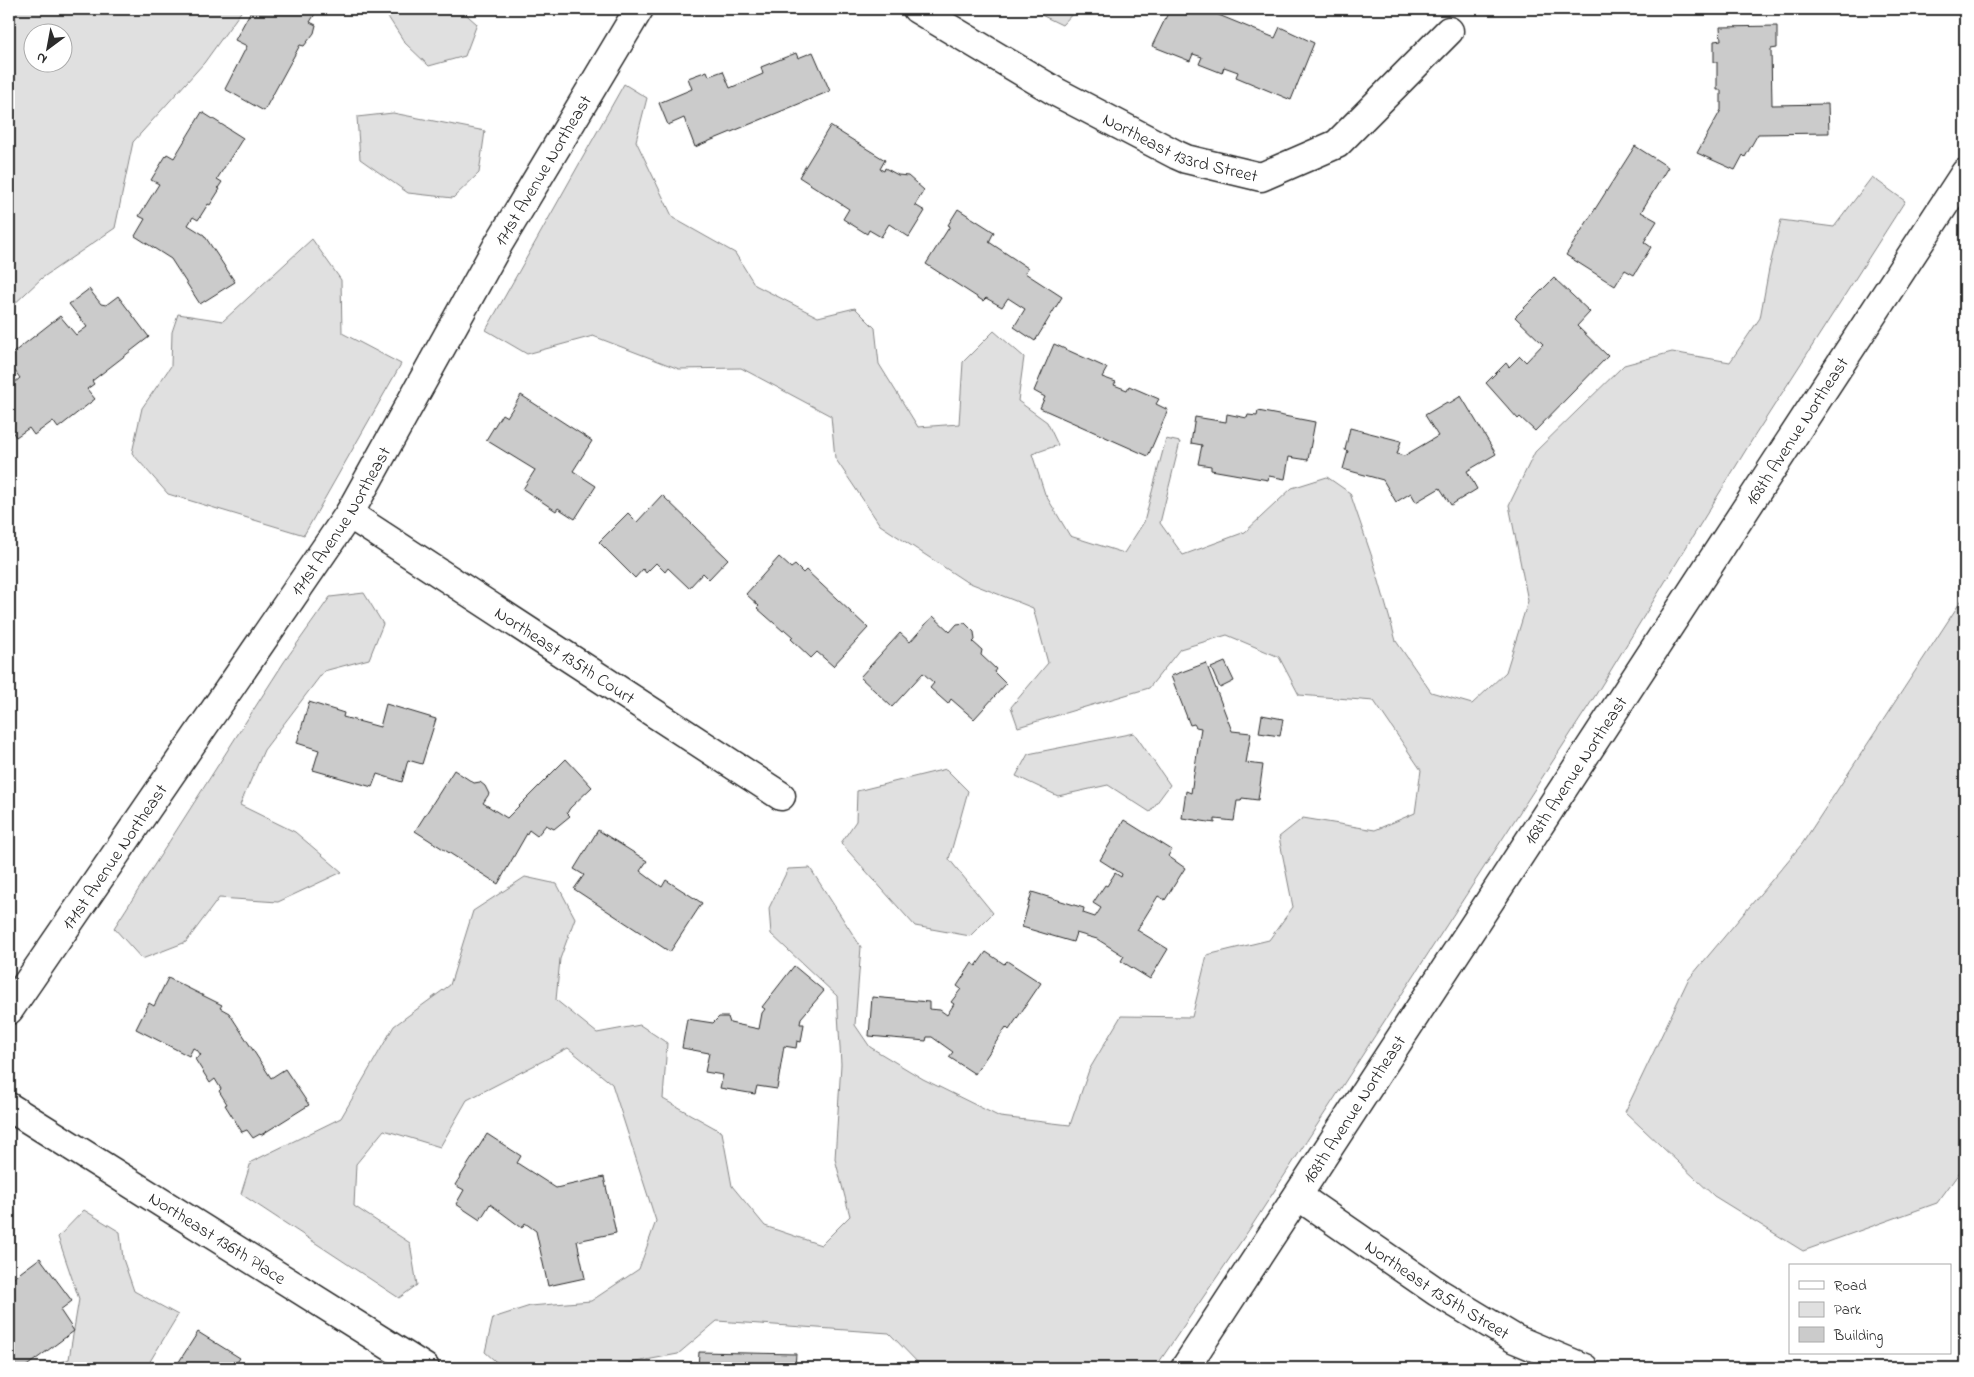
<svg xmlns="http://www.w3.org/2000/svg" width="1974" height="1377" font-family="'Indie Flower',sans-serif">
  <rect width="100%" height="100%" fill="#fff"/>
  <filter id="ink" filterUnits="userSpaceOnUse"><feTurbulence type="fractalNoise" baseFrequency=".02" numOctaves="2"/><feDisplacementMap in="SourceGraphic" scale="10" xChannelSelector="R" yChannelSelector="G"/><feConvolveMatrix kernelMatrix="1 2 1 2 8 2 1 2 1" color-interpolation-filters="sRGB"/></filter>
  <g filter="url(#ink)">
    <path fill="#e0e0e0" stroke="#868686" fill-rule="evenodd" d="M9,9H243L204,63L133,142L115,228L42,278L9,309ZM62,32V62H32V32Z
      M383,9H460L477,24L465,56L429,66L405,43Z
      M1029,9H1077L1062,25Z
      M624,84L647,98L636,141L673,218L735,253L755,285L818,317L855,308L875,328L879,364L918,427L959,424L963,362L994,331L1024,357L1018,401L1047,422L1058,445L1032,454L1045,494L1070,536L1124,553L1144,522L1166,439L1180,442L1160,523L1183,555L1245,532L1292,488L1327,477L1350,493L1373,560L1396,641L1431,692L1472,704L1506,672L1528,601L1509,505L1535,452L1624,365L1672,352L1730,362L1760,318L1769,269L1781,220L1834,227L1872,177L1905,201L1752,440L1595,696L1251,1227L1155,1368H923L889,1333L717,1321L678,1354L604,1368H503L485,1352L493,1318L530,1306L591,1301L639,1269L656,1221L612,1084L568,1048L467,1100L440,1147L384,1130L356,1164L354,1206L410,1243L417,1285L399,1298L241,1194L251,1162L341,1118L394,1026L450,985L473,911L525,877L557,884L575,918L560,959L556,1000L597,1033L640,1025L667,1043L663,1099L722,1132L732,1186L765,1226L821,1245L850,1216L835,1159L841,1064L837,996L771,934L769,908L788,869L810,868L861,947L855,1025L870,1047L923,1079L1000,1117L1070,1125L1089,1070L1121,1016L1192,1017L1207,955L1269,940L1293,907L1279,837L1303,818L1375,830L1415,813L1421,770L1374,701L1299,695L1279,657L1227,635L1180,649L1149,688L1018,727L1011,707L1048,663L1033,608L965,581L880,525L835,458L831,416L741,368L679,369L593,336L527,354L486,330Z
      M393,113L485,131L479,173L453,198L408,193L360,159L357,117Z
      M312,239L341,280L342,333L401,364L304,535L168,494L132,453L142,408L171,366L172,332L178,314L223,321Z
      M364,593L383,624L369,659L324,671L264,750L240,805L295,832L342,872L278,902L219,898L186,942L142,959L114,928L284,662L330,597Z
      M1965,595V1165L1937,1203L1803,1251L1714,1196L1625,1112L1688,980L1802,844Z
      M1134,733L1170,785L1150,812L1108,785L1058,796L1016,776L1028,754Z
      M946,769L968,791L949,859L993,913L970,936L915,926L841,843L856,821L857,791Z
      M84,1210L120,1232L123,1259L134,1291L178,1315L146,1368H48L69,1359L79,1299L58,1237Z"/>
    <path fill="#cbcbcb" stroke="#2b2b2b" d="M252,9H318L310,22L316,25L314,33L304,46L300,45L264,111L225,89L247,46L235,40Z
      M1170,9H1204L1275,38L1280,27L1314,43L1291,100L1236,77L1238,72L1224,67L1222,73L1199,64L1202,57L1193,54L1190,61L1152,46Z
      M1777,26V48L1771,49L1772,105L1828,104L1829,133L1758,134L1745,157L1743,155L1735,170L1697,153L1721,110V90H1717V62H1714V41L1721,40L1720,27Z
      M813,52L830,91L695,147L684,118L668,125L659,103L692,89L688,78L707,71L709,76L723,71L730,88L763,74L761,67L796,53L798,58Z
      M202,112L243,138L217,179L222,182L218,188L220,189L210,205L208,204L198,220L193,217L188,225L204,235L235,282L200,304L171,259L135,236L145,219L139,216L159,184L151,180L167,154L174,158Z
      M830,126L885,160L880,169L884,171L885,168L898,175L908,176L924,190L915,205L925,211L909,237L889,224L881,237L869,230L867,234L843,219L849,209L799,177Z
      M1635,146L1668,167L1641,212L1657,221L1644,242L1651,247L1634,275L1625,270L1615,286L1566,255Z
      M958,209L994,232L989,242L1028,268L1025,273L1062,297L1035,341L1014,327L1025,309L1008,298L1002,307L986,298L983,301L926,264L950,226L948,225Z
      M1554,278L1590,312L1577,326L1608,356L1535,431L1520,417L1518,419L1486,383L1506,363L1509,367L1520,356L1526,362L1543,344L1515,317Z
      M89,289L101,304L106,305L118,296L149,337L92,381L94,384L87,389L95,399L58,428L53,421L34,435L29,428L16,437L9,427V387L20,378L9,363V356L60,316L76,335L87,327L69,304Z
      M1054,344L1107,368L1102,377L1116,382L1114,385L1127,390L1129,386L1159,399L1156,404L1168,410L1148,456L1040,408L1045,397L1034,391Z
      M521,395L592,441L573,471L596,486L575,519L558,508L556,511L523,489L535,470L486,440L502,414L507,417Z
      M1461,396L1496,454L1467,471L1477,489L1451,505L1440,488L1416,502L1411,493L1396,502L1383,480L1343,469L1348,451L1345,450L1350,428L1401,441L1397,454L1404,456L1438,436L1425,415L1447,402L1448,404Z
      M1258,411L1315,422L1308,460L1289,457L1285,479L1269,476L1268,480L1211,470V466L1198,464L1202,445L1191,443L1195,417L1226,422L1227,414L1247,418L1248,415L1257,416Z
      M662,495L728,559L709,579L703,573L689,588L668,568L665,572L656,563L646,573L643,569L635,578L599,542L628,513L637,522Z
      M779,557L791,568L795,565L803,573L806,570L868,628L833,666L817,652L811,658L791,639L793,637L785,630L783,631L757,608L759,606L746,594Z
      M933,616L950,632L957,624L965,623L974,632L975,640L973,642L982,650L981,655L996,669L994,672L1006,684L974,719L951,699L948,704L930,688L934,683L923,673L892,707L860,677L900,633L910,642Z
      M1225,662L1234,681L1220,688L1211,668Z
      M1206,663L1232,731L1251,733L1246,763L1263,765L1258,800L1242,798L1241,801H1237L1234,821L1215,819V823L1182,818L1186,791L1191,793L1201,728L1196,727L1194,724L1190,725L1171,676Z
      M309,702L344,713L343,717L380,727L386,704L436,719L422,764L408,760L402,782L377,774L372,787L313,770L319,750L297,743Z
      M1262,715L1283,719L1280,736L1259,733Z
      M566,759L592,787L570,808L567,813L570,816L554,829L546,825L537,836L529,830L498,884L415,831L454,770L474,783L480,782L485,786L489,794L483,803L507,818Z
      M1124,820L1172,850L1168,856L1185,868L1165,900L1158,896L1137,930L1168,949L1150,979L1121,961L1124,956L1097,939L1076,933L1073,942L1022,927L1032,892L1084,908L1083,913L1095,917L1101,908L1093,903L1105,885L1107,886L1115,873L1121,877L1122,874L1100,860Z
      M598,830L647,861L640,871L652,880L662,887L666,880L702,903L670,952L574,889L584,875L574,869Z
      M986,952L1004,964L1007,961L1041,983L1009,1030L1006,1027L975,1074L949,1057L953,1052L932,1037H927L926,1041L869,1036L872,997L929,1002V1009L940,1010L947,1015L954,1004L951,1002L961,989L957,986L972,963L976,966Z
      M794,966L824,991L801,1018L800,1024H804L801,1042L797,1041L796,1048L784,1046L777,1089L757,1086L755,1094L720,1088L723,1075L705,1072L709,1053L682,1048L687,1019L713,1023L719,1017H728L730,1023L759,1029L762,1013L765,1009L762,1007Z
      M168,978L222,1005L220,1008L229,1013L271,1078L285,1069L309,1105L261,1135L260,1134L253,1138L247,1130L242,1132L225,1105L227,1104L219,1091L221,1089L215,1079L210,1083L195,1059L201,1055L197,1050L193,1048L189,1056L136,1029L149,1003L154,1006Z
      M487,1134L521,1156L517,1163L556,1188L604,1177L616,1233L577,1241L585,1278L548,1286L536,1231L525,1223L522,1228L490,1204L480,1220L456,1204L464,1190L455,1185Z
      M40,1258L72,1301L60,1310L74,1331L24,1368H14L9,1361V1281Z
      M198,1332L240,1358L233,1368H175Z
      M699,1352L796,1354L795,1368H698Z"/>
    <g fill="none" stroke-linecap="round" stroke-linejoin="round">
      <defs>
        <g id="minor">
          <path id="s1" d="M917,9L1058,93L1177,155L1186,159L1261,177L1337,144L1449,31"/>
          <path id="s2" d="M349,514L781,796"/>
          <path id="s3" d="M9,1010L349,514L499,243L639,9"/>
          <path id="s4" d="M9,1107L425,1368"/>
          <path id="s5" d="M1298,1196L1437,1292L1515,1339L1584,1368"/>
          <path id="s6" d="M1185,1368L1965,173"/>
        </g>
      </defs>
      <use href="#minor" stroke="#2b2b2b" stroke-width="31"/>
      <use href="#minor" stroke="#fff" stroke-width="28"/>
    </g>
  </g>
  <g text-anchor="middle" stroke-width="4" stroke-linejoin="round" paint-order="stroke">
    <g font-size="18" fill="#2b2b2b" stroke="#fff">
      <text dy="6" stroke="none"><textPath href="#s1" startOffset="299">Northeast 133rd Street</textPath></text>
      <text dy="6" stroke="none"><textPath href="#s3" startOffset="996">171st Avenue Northeast</textPath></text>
      <text dy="6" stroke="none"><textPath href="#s6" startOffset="1119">168th Avenue Northeast</textPath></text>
      <text dy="6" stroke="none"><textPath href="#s3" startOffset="591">171st Avenue Northeast</textPath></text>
      <text dy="6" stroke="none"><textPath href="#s2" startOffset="258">Northeast 135th Court</textPath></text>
      <text dy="6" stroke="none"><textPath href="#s6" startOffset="714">168th Avenue Northeast</textPath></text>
      <text dy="6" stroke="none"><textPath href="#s3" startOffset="186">171st Avenue Northeast</textPath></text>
      <text dy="6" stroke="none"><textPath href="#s6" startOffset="309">168th Avenue Northeast</textPath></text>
      <text dy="6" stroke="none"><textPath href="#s4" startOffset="246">Northeast 136th Place</textPath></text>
      <text dy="6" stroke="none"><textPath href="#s5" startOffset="168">Northeast 135th Street</textPath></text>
    </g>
  </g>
  <rect width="1974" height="1377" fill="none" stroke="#fff" stroke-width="30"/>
  <rect x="15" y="15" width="1944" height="1347" fill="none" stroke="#2b2b2b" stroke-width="2" filter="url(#ink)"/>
  <rect x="1789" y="1264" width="162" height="90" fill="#ffffff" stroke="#aaaaaa"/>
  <rect x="1799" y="1281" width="25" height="8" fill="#ffffff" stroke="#aaaaaa"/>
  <text x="1834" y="1290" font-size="15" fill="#2b2b2b">Road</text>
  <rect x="1799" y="1302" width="25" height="15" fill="#e0e0e0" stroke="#aaaaaa"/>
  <text x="1834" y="1314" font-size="15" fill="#2b2b2b">Park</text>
  <rect x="1799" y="1327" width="25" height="15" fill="#cbcbcb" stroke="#aaaaaa"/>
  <text x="1834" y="1340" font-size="15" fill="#2b2b2b">Building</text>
  <g transform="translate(48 48) rotate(212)"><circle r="24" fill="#ffffff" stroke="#aaaaaa"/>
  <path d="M0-4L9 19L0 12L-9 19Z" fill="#2b2b2b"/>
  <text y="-8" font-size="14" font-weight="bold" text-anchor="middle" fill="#2b2b2b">N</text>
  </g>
</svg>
